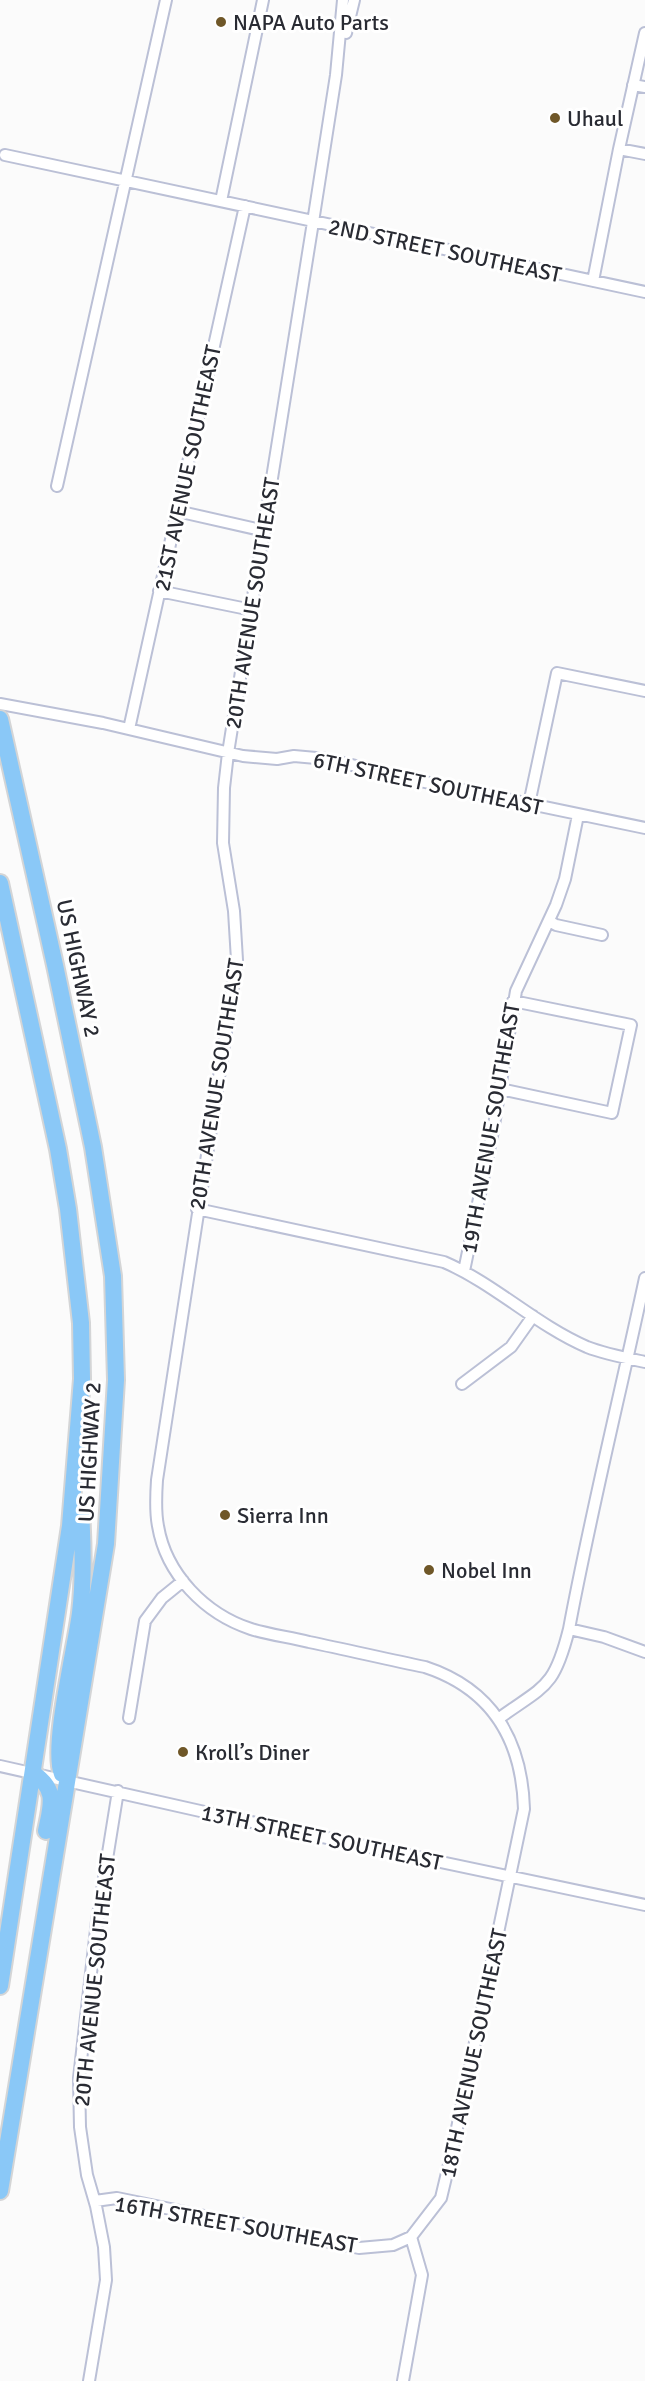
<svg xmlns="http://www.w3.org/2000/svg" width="645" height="2381" font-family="Signika,sans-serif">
  <rect width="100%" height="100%" fill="#fbfbfb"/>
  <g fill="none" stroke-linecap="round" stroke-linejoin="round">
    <defs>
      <path id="minor" d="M343,0L336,75L313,222L228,753L224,788L223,843L234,911L237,960L157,1480C156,1495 155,1511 158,1526C166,1574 205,1614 251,1629C270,1635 290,1637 309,1642C348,1650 386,1659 425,1667C492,1689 522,1740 524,1809L452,2152L441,2198L411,2237L422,2275L403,2381
        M346,33L354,0
        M633,85L645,87
        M619,149L645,154
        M5,155L645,292
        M221,201L263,0
        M593,281L619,149L645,33
        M57,486L166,0
        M177,511L265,531
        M159,591L252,610
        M0,704L103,723L243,756L277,759L294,756L327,759L401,777L645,828
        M129,729L245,206
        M529,804L557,673L645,691
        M549,921L556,925L602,935
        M500,1089L612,1113L631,1025L513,1001
        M197,1209L444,1262C495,1284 536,1325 587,1347C605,1354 626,1358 645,1362
        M464,1271L493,1131L516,991L556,905L565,879L578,815
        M645,1278C620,1395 591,1511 569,1629L604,1637L645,1652
        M462,1384L511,1347L533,1316
        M129,1718L145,1621L162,1598L183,1581
        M498,1719C545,1685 554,1689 569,1629
        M0,1766L218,1815L645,1905
        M95,2201L117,2198L359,2248L393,2245L411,2237
        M89,2381L106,2280L104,2247L96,2206L87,2175L80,2127L79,2078L97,1921L118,1791"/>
      <path id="highway" d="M0,719L55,965L93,1147L113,1276L116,1380L106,1544L0,2191
        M0,883L58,1149L68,1209L81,1323L82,1379L70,1526L0,1986
        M33,1773C58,1790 51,1805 46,1831
        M62,1774C51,1747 76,1646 80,1613C84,1580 83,1544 81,1511"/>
    </defs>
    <use href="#minor" stroke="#bbc0d6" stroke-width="14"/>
    <use href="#highway" stroke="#d4d5d6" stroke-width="20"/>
    <use href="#minor" stroke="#fff" stroke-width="10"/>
    <use href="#highway" stroke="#8ac8f7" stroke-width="16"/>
  </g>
  <g fill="#6f5728" stroke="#fff" stroke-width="2">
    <circle cx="221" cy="22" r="6"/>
    <circle cx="555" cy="118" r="6"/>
    <circle cx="225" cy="1515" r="6"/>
    <circle cx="429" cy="1570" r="6"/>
    <circle cx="183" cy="1752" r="6"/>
  </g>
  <g text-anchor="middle" stroke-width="6" stroke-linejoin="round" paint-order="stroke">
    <g font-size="22" fill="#292b33" stroke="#fff" text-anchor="start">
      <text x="233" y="30">NAPA Auto Parts</text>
      <text x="567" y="126">Uhaul</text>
      <text x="237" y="1523">Sierra Inn</text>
      <text x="441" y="1578">Nobel Inn</text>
      <text x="195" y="1760">Kroll’s Diner</text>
    </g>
    <g font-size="22" fill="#292b33" stroke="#fff">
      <text transform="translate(445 250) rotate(12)" y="8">2ND STREET SOUTHEAST</text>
      <text transform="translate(187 468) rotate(-78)" y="8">21ST AVENUE SOUTHEAST</text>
      <text transform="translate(252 603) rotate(-81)" y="8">20TH AVENUE SOUTHEAST</text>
      <text transform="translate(428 783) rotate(12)" y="8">6TH STREET SOUTHEAST</text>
      <text transform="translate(79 968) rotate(78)" y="8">US HIGHWAY 2</text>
      <text transform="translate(216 1084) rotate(-81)" y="8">20TH AVENUE SOUTHEAST</text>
      <text transform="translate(490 1128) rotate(-80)" y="8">19TH AVENUE SOUTHEAST</text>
      <text transform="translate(89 1452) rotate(-87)" y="8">US HIGHWAY 2</text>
      <text transform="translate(322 1837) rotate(12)" y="8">13TH STREET SOUTHEAST</text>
      <text transform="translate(94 1980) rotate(-84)" y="8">20TH AVENUE SOUTHEAST</text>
      <text transform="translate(473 2053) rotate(-78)" y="8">18TH AVENUE SOUTHEAST</text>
      <text transform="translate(236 2224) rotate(10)" y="8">16TH STREET SOUTHEAST</text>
    </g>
  </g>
</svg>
